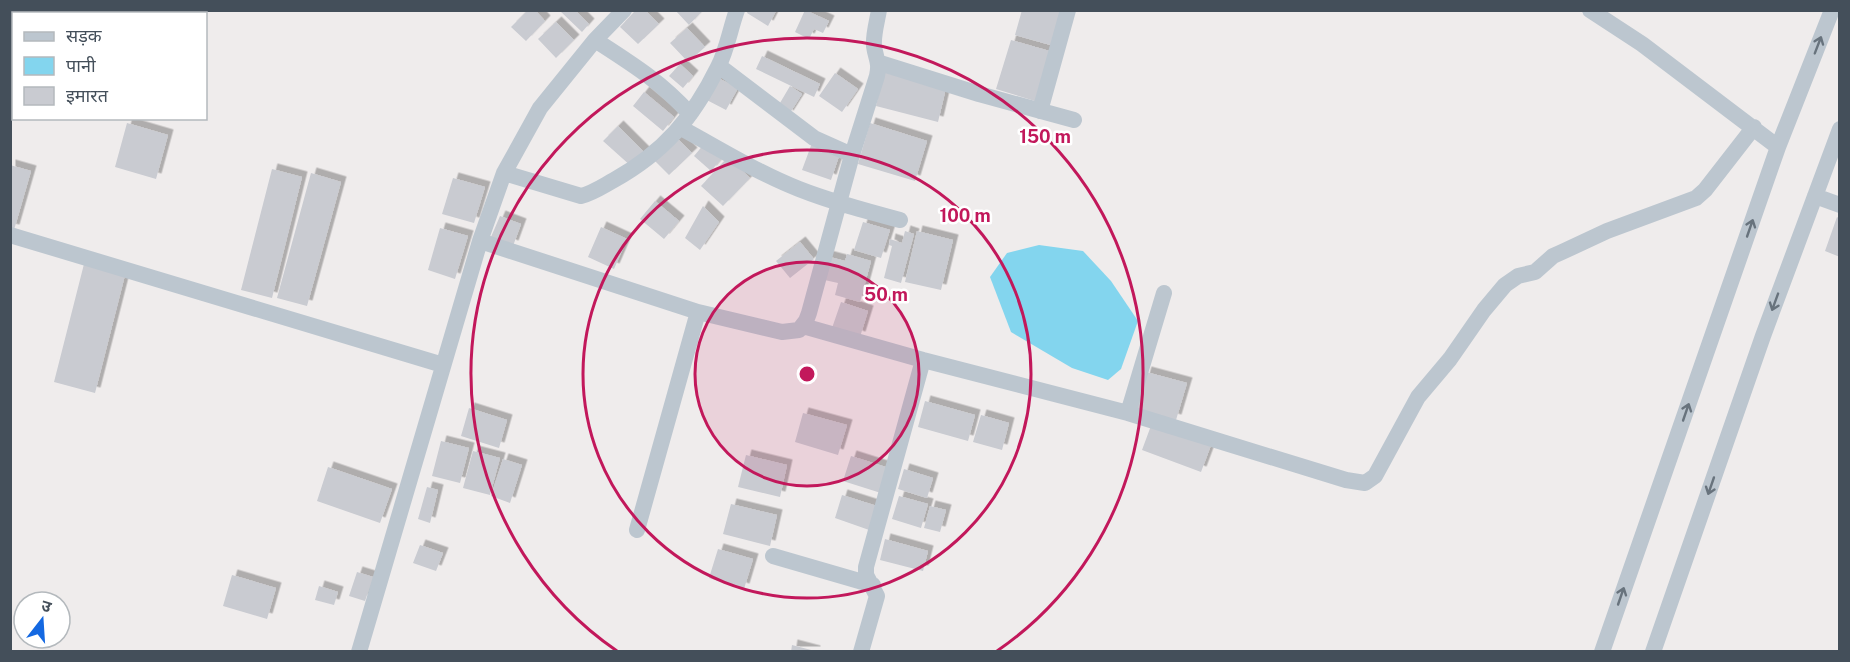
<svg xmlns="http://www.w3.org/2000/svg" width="1850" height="662" font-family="'Public Sans','Noto Sans Devanagari',sans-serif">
  <defs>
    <filter id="shadow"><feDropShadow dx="5.5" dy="-5.5" stdDeviation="0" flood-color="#0004"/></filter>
  </defs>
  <rect width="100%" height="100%" fill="#efecec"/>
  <path fill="#83d5ee" d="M1039,245L1083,251L1111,281L1138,321L1121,369L1108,380L1072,368L1011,332L990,277L1007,253Z"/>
  <path fill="#c9cbd1" filter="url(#shadow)" d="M528,10H535L545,21L526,41L511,27Z
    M559,10H575L589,24L582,32Z
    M636,10H645L659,24L638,44L620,27Z
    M675,10H703L689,25Z
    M748,10H775L776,11L768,26L747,13Z
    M805,10L829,21L823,33L814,29L809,39L795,32Z
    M1022,10H1065L1054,46L1015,35Z
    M556,22L574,40L556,58L538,39Z
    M687,28L705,47L688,62L670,43Z
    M1011,40L1053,52L1038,102L996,89Z
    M762,56L820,84L814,97L756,69Z
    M680,64L693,76L683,88L669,76Z
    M884,72L946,88L938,122L876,106Z
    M835,73L858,89L842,112L819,96Z
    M714,76L738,88L726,110L701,97Z
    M790,86L802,94L788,116L777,108Z
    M644,92L674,117L663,131L633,106Z
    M127,123L168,135L156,179L115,167Z
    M870,123L927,141L915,181L858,164Z
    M618,126L648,156L632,167L603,141Z
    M677,138L692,153L669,175L654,160Z
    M705,143L722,158L711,171L694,156Z
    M812,143L840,153L831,180L802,170Z
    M728,157L750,178L723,206L701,186Z
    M10,165L31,171L14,230L10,229Z
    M272,169L302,177L272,298L241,290Z
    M311,173L341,182L307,306L277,298Z
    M453,178L485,187L474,223L442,214Z
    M655,201L679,221L664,239L640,219Z
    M703,206L719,222L700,250L685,238Z
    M500,216L521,224L513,246L491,237Z
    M1837,217L1840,219V257L1825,251Z
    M863,222L890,230L881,258L854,250Z
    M601,227L627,239L614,269L588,257Z
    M440,228L468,236L455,279L428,270Z
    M905,231L914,234L901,283L884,278L892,246L889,245L890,239L902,243Z
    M917,231L953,240L941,290L905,282Z
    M800,242L814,259L790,278L776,261Z
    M847,254L871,261L860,302L835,295L838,283L820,279L826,256L845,261Z
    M84,264L125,275L95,393L54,382Z
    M841,302L868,311L860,337L832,328Z
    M1146,372L1187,383L1176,420L1136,409Z
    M925,401L975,415L968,441L918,427Z
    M469,408L507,420L499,448L461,436Z
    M803,413L847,425L838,455L795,442Z
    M981,415L1009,423L1002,450L973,442Z
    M1152,423L1211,445L1201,472L1142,450Z
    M441,441L469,448L460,483L432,476Z
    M473,451L500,458L490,495L463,488Z
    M746,455L787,465L780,497L738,487Z
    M851,456L892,469L884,494L843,481Z
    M503,459L522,465L510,503L491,496Z
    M328,467L392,489L380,523L317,501Z
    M904,469L933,478L927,498L898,489Z
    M427,487L438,490L430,523L418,519Z
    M842,495L880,507L872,531L835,518Z
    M899,496L928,504L921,528L892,519Z
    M731,504L777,515L770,546L723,534Z
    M930,506L946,510L940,532L924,528Z
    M885,539L928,551L923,571L880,560Z
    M420,545L443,553L436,571L413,563Z
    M718,549L753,559L744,589L709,578Z
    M357,572L373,577L365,601L349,596Z
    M232,575L276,588L267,619L223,606Z
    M319,586L338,592L334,605L315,600Z
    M792,645L815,651V652H791Z"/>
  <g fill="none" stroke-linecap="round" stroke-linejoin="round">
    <path stroke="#bcc6cf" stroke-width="16" d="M1590,10L1642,44L1778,147
      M595,40C632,64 660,81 690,114
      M880,63L979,94L1074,120
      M719,66L814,138L852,155
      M1040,111L1068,10
      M681,128C720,149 758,173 799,189C832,202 866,211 900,220
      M504,173L581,196C593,193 603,186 614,180C664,152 693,118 718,67C727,50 730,29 737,10
      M1815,196L1840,205
      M10,235L443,365
      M480,241L698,312L782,332L799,330L806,321L809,313L852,155L877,76C880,62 876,60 874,46C873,35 877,22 879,10
      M803,326L923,360L1128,413L1346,480L1365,483L1375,476L1418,397L1450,359L1484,310L1505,285L1518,276L1535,272L1553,256L1562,252L1607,231L1696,198L1705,190L1754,127
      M1128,413L1164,293
      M637,530L698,312
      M773,556L873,585
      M359,652L480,241L504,173L540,108L595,40L624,10
      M861,652L877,596L866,575V567L923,360
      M1602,652L1778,147L1832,10
      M1653,652L1763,336L1840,129"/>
  </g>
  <defs><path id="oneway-shaft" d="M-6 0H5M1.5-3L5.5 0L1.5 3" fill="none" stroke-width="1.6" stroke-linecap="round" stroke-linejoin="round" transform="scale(1.5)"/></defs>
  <g stroke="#68737d">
    <use href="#oneway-shaft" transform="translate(1818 45) rotate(-69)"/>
    <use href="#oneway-shaft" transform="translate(1750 228) rotate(-71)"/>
    <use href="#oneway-shaft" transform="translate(1775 302) rotate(110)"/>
    <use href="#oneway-shaft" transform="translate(1686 412) rotate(-71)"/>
    <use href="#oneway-shaft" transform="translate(1711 486) rotate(109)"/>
    <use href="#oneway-shaft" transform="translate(1621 596) rotate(-71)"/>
  </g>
  <circle cx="807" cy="374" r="112" fill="#c2185b" fill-opacity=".12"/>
  <g fill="none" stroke="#c2185b" stroke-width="3">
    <circle cx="807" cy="374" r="112"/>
    <circle cx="807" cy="374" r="224"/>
    <path d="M617 651A336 336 0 1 1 997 651"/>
  </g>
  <circle cx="807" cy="374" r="9" fill="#c2185b" stroke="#fff" stroke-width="3"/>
  <g font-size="18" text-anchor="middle" font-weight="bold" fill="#c2185b" stroke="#fff" stroke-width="5" stroke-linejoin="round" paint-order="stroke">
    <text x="1045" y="143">150 m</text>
    <text x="965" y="222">100 m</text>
    <text x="886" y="301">50 m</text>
  </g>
  <rect width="1850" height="662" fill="none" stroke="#444f5a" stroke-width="24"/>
  <rect x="12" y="12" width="195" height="108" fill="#ffffff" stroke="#b4b9bd" stroke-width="1.5"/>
  <rect x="24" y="32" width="30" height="9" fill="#bcc6cf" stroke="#b4b9bd" stroke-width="1.5"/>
  <text x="66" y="42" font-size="18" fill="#444f5a">सड़क</text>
  <rect x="24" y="57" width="30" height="18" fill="#83d5ee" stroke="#b4b9bd" stroke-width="1.5"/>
  <text x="66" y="72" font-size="18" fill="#444f5a">पानी</text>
  <rect x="24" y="87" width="30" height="18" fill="#c9cbd1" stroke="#b4b9bd" stroke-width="1.5"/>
  <text x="66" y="102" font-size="18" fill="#444f5a">इमारत</text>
  <g transform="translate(42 620) rotate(17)"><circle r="28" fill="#ffffff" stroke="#b4b9bd" stroke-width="1.5"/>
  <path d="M0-4.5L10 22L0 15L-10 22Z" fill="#1468e1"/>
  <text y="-9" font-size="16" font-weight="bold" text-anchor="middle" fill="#444f5a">उ</text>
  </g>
</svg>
